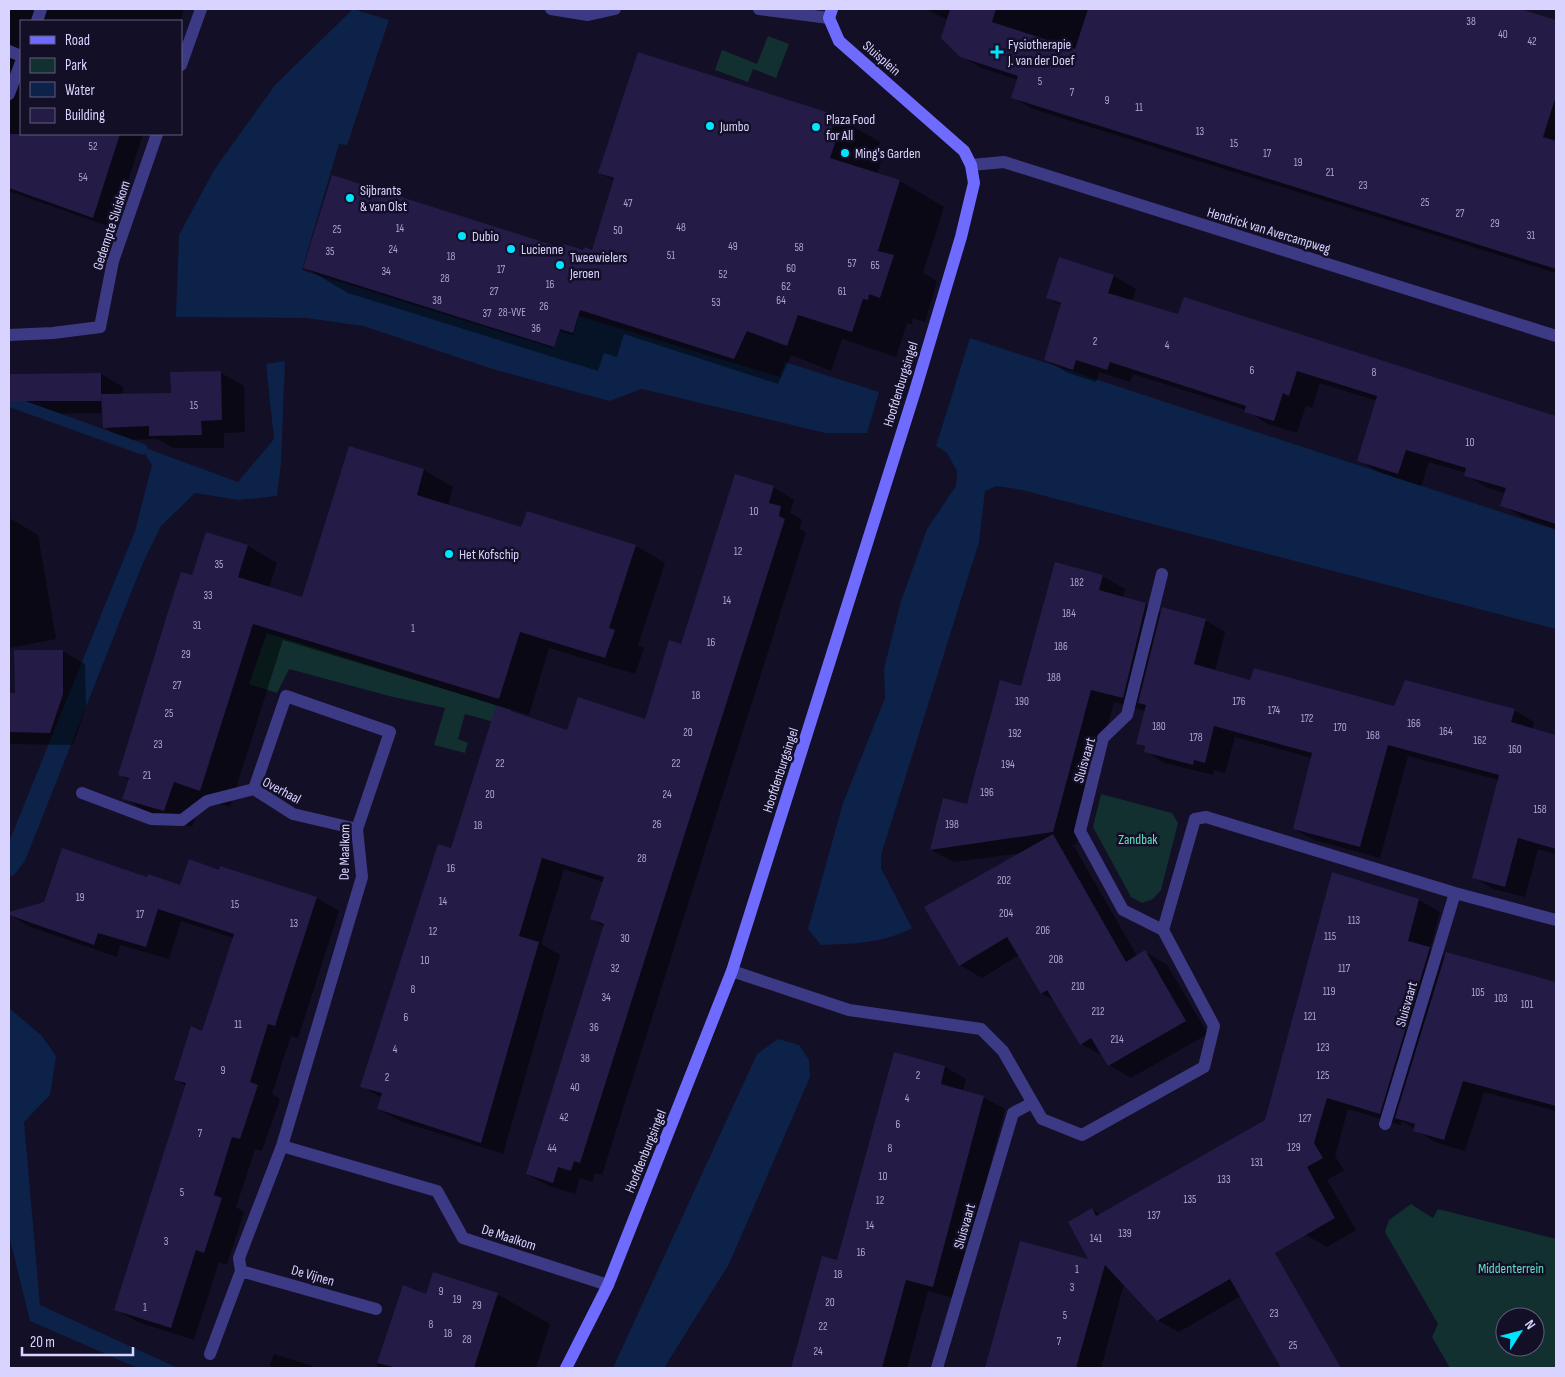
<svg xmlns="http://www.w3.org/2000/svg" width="1565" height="1377" font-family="'Sofia Sans Condensed',sans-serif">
  <rect width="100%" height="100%" fill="#130f26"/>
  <path fill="#12302f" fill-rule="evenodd" d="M768,36L789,44L776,78L753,69L748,82L715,70L722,50L757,64Z
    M267,633L511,710L508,726L465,714L458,739L468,743L465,753L434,745L445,708L393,697L289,669L277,693L249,684Z
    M1101,794L1172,813L1178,823L1161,890L1153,899L1142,903L1131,897L1093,827Z
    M1411,1204L1433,1218L1438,1209L1556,1239V1368H1450L1432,1337L1438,1324L1385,1232L1389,1220ZM1505,1317H1535V1347H1505Z"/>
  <path fill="#0c2248" d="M353,9L389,20L347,145L339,144L302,270L553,348L559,331L573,335L579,316L780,377L785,362L879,392L867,433H825L642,389L609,401L496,370L363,326L306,318L176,317L179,235L214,170L275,85Z
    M970,338L1556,530V629L1022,490L997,486L985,491L979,542L881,855V868L912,928C885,943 851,944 821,945L808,929L843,803L885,698L884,669L901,601L927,529L956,486L957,471L947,453L936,446Z
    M285,361L281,463L277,496L239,500L195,493L161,526L142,565L25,861L13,876L9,875V842L135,531L152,465L140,446L238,482L274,439L266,364Z
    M9,1008L42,1036L56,1056L50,1095L24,1122L40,1305L178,1368H138L30,1321L9,1235Z
    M778,1039L799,1045L809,1060L810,1077L729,1264L664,1368H613L757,1054Z"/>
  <path fill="#0007" d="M9,9H184L180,21H21V134H143L113,228L9,191Z
    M925,9H1133L1140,11L1141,9H1517L1556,21V168L1501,152L1488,196L1556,218V273L1033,109L1012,97L1018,80L982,68L961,56L948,20Z
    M639,54L836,117L880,142L875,157L881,161L877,174L900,181L944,207L923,273L937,281L925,322L913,318L912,324L907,323L896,357L842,339L831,371L791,355L778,384L624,334L617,357L604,353L598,371L348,293L304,267L563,250L592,251L615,181L600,173Z
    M1114,276L1136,289L1132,301L1179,316L1185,298L1556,416V529L1524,518L1502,505L1505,493L1488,488L1466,475V473L1429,462L1421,486L1381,473L1358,460L1377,401L1320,383L1312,408L1306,405L1297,433L1268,424L1246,410L1133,374L1130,382L1099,372L1096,382L1068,373L1045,359L1062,306L1048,298Z
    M221,373L244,386L245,432L224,433V448H173L157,439L126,440L104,427L103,413L32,414L10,401L101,374L123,387V395L172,394Z
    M350,448L424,470L453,487L448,506L522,529L528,512L636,546L665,563L638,645L644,648L635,674L549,648L529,715L283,640L230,807L203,798L192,827L152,815L123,798L129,780L119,774L193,577L207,534L248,546L277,563L269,588L303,598Z
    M773,487L794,500L790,513L802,520L800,529L806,532L602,1175L595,1173L592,1182L580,1178L575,1194L549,1186L527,1174L605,927L591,919L603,882L564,869L541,944L560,955L503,1154L400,1121L378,1109L382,1098L362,1086L452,849L568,731L646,721L682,645Z
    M9,518L38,535L56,639L9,648Z
    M1102,576L1125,589L1123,598L1146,604L1162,614L1205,620L1225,632L1215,671L1251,681L1395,708L1514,710L1534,722L1532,729L1545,777L1556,780V854L1538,849L1525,897L1493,889L1473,877L1499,780L1408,756L1380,858L1314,840L1294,829L1312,758L1235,737L1225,773L1214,770L1213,775L1165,763L1145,751L1146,748L1137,743L1146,711L1114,702L1076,845H1071L1075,848L1137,956L1145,952L1167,965L1208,1034L1131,1078L1109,1065L1103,1056L1081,1044L1055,1001L1041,993L1019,955L982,978L960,965L1022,853L954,862L931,850L968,806L1022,687Z
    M63,651L85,664L86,707L73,745L9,744V694H16Z
    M220,872L316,898L339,911L298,1038L291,1036L281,1066L272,1094L280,1099L262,1151L255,1149L245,1180L236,1207L244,1212L227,1265L219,1262L194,1340L138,1322L115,1309L186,1086L175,1079L203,1032L234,938L181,921L169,959L120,945L117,957L28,926L9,914L148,879L181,886Z
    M1333,873L1419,900L1440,912L1430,949L1445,957L1447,953L1556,983V1111L1484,1092L1465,1151L1435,1142L1402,1121L1401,1125L1348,1109L1335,1156L1344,1170L1327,1180L1356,1230L1327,1247L1306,1235L1266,1251L1333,1368H1282L1241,1296L1179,1332L1157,1320L1124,1284L1101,1368H986L1021,1243L1091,1261L1092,1210L1100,1214L1267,1120Z
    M945,1067L966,1079L963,1091L983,1097L1005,1109L955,1298L928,1291L907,1368H793L822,1257L838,1262Z
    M404,1287L427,1295L497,1294L550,1324L536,1368H376Z
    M274,1354L318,1368H269Z"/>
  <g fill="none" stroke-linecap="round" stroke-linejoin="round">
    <path stroke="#0c2248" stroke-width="11" d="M9,401L142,449"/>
  </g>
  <path fill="#241b47" d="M950,9H996L992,22L1075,49L1088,9H1520L1556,20V96L1543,137L1556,141V269L1011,98L1018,76L960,57L941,38Z
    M638,52L836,115L831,132L838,134L830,158L900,180L878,251L894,255L880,298L869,294L868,300L863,299L852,332L798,315L787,346L747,331L734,359L580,310L573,333L560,329L554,347L303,268L332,175L562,248L564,244L583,250L584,247L592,250L614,178L598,173Z
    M9,134H120L93,218L9,188Z
    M1059,257L1114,275L1108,293L1178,314L1184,297L1556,416V524L1500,506L1506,488L1464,476L1466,468L1406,450L1398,474L1357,461L1377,396L1297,371L1289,396L1283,393L1274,421L1244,412L1246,406L1110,362L1107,370L1076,360L1073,370L1044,360L1061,303L1046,298Z
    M221,371L222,420L201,421L202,435L149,436V426L103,428L101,394L171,393L170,372Z
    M101,373V401H9V374Z
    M349,446L424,469L417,495L521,527L527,511L636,545L609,628L615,630L605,658L520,632L499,699L253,624L200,791L174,782L164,811L122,799L129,778L118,775L171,602L181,572L192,575L206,532L248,545L238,577L302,597Z
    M735,474L774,486L769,503L781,506L779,516L785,519L580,1163L574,1161L571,1171L558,1167L553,1183L526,1174L604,924L590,919L604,877L542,858L519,936L539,942L481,1143L377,1109L382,1093L360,1087L438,844L451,848L496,706L567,730L578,697L645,719L669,640L681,644Z
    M1055,562L1103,575L1099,590L1146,603L1123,698L1091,690L1053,832L930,850L943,798L967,804L1000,680L1021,686Z
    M1162,607L1206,619L1194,664L1250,680L1254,668L1394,706L1405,680L1515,709L1511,722L1556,735V849L1518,838L1505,887L1472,878L1499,775L1388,745L1360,847L1293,829L1312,753L1214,726L1205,763L1194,760L1193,765L1144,752L1145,746L1136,744L1146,705L1138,703Z
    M14,650H63V694L50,733L9,732V693H15Z
    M1053,834L1126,962L1145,950L1186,1021L1108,1066L1091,1038L1080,1045L1047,990L1041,994L1007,937L959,966L924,907Z
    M62,848L147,877L148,874L180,885L189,859L219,870L220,866L317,897L275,1026L268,1024L250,1082L258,1085L240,1139L232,1137L214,1195L222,1198L204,1253L196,1250L171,1328L114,1310L186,1083L174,1080L191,1026L202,1031L234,934L158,909L146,947L98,933L94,945L9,915V912L44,902Z
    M1332,872L1419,899L1408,941L1430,947L1380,1114L1327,1098L1314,1143L1323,1158L1307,1167L1335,1218L1275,1253L1341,1368H1281L1230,1279L1157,1321L1105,1265L1076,1368H985L1020,1241L1088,1259L1068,1222L1092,1208L1096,1216L1265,1120Z
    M1446,952L1556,982V1106L1463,1081L1444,1140L1413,1131L1415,1124L1395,1118Z
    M894,1052L945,1066L941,1084L984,1096L933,1287L906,1280L882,1368H791L822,1256L837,1260Z
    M433,1272L498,1293L474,1368H398L377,1363L403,1285L426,1294Z"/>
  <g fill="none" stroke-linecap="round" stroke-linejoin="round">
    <path stroke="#3d3a85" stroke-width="12" d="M37,21L41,9
      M9,51L21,56
      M9,94L21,62"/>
    <path stroke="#3d3a85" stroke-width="12" d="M551,9L588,15L615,9
      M759,9L829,18
      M181,65L201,9
      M971,165L1004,162L1556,336
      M9,335L53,333L100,327L113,261L157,134
      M82,793L151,819L182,820L207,801L254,789L293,814L357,829
      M1163,930L1195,819L1206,817L1455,893L1556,920
      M732,971L849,1010L981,1029L1003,1051L1042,1119L1082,1135L1204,1067L1214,1026L1163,930L1123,910L1080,831L1103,738L1127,715L1162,574
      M1385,1124L1455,893
      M282,1146L437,1191L463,1238L608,1285
      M241,1271L376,1309
      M210,1354L241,1271L239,1258L282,1146L362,877L357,829L390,732L286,696L254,789
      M937,1368L1013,1113L1032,1103"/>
    <path stroke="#6f6bff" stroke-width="12" d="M566,1368L608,1285L732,971L915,391L961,237L974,183L971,165L964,151L839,41L829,18L832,9"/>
  </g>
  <g fill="#00e5ff" stroke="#130f26" stroke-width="2">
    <path d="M994.5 44.5h5v5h5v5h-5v5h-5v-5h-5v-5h5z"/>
    <circle cx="710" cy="126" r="5"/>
    <circle cx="816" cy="127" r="5"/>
    <circle cx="845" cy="153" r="5"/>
    <circle cx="350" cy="198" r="5"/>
    <circle cx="462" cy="236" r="5"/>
    <circle cx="511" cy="249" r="5"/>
    <circle cx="560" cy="265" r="5"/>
    <circle cx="449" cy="554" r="5"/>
  </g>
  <g text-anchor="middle" stroke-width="5" stroke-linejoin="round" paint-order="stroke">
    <g font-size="11" fill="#aca6d1">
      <text x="1471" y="25">38</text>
      <text x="1503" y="38">40</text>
      <text x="1532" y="45">42</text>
      <text x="1040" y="85">5</text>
      <text x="1072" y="96">7</text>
      <text x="1107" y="104">9</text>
      <text x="1139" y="111">11</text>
      <text x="1200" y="135">13</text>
      <text x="1234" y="147">15</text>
      <text x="93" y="150">52</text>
      <text x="1267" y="157">17</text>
      <text x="1298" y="166">19</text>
      <text x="1330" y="176">21</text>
      <text x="83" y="181">54</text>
      <text x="1363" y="189">23</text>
      <text x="1425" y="206">25</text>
      <text x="628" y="207">47</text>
      <text x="1460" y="217">27</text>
      <text x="1495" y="227">29</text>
      <text x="681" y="231">48</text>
      <text x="400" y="232">14</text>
      <text x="337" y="233">25</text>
      <text x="618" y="234">50</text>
      <text x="1531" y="239">31</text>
      <text x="733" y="250">49</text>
      <text x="799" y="251">58</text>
      <text x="393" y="253">24</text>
      <text x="330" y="255">35</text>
      <text x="671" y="259">51</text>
      <text x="451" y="260">18</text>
      <text x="852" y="267">57</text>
      <text x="875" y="269">65</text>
      <text x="791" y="272">60</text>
      <text x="501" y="273">17</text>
      <text x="386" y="275">34</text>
      <text x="723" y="278">52</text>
      <text x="445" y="282">28</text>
      <text x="550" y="288">16</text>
      <text x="786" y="290">62</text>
      <text x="494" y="295">27</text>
      <text x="842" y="295">61</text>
      <text x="437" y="304">38</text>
      <text x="781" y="304">64</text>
      <text x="716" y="306">53</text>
      <text x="544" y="310">26</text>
      <text x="512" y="316">28-VVE</text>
      <text x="487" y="317">37</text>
      <text x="536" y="332">36</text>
      <text x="1095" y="345">2</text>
      <text x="1167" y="349">4</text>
      <text x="1252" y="374">6</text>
      <text x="1374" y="376">8</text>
      <text x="194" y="409">15</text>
      <text x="1470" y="446">10</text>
      <text x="754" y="515">10</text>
      <text x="738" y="555">12</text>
      <text x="219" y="568">35</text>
      <text x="1077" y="586">182</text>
      <text x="208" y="599">33</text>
      <text x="727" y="604">14</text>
      <text x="1069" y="617">184</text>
      <text x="197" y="629">31</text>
      <text x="413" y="632">1</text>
      <text x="711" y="646">16</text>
      <text x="1061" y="650">186</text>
      <text x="186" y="658">29</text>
      <text x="1054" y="681">188</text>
      <text x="177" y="689">27</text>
      <text x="696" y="699">18</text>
      <text x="1022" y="705">190</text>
      <text x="1239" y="705">176</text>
      <text x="1274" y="714">174</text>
      <text x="169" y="717">25</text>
      <text x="1307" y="722">172</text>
      <text x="1414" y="727">166</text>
      <text x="1159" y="730">180</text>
      <text x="1340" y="731">170</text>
      <text x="1446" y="735">164</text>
      <text x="688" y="736">20</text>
      <text x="1015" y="737">192</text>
      <text x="1373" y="739">168</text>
      <text x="1196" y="741">178</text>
      <text x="1480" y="744">162</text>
      <text x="158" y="748">23</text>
      <text x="1515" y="753">160</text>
      <text x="500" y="767">22</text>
      <text x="676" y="767">22</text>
      <text x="1008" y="768">194</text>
      <text x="147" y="779">21</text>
      <text x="987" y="796">196</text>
      <text x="490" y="798">20</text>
      <text x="667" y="798">24</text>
      <text x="1540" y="813">158</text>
      <text x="657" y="828">26</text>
      <text x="952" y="828">198</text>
      <text x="478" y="829">18</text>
      <text x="642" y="862">28</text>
      <text x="451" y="872">16</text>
      <text x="1004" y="884">202</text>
      <text x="80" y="901">19</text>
      <text x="443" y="905">14</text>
      <text x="235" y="908">15</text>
      <text x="1006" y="917">204</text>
      <text x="140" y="918">17</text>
      <text x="1354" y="924">113</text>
      <text x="294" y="927">13</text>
      <text x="1043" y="934">206</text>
      <text x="433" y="935">12</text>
      <text x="1330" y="940">115</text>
      <text x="625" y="942">30</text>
      <text x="1056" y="963">208</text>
      <text x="425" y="964">10</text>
      <text x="615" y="972">32</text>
      <text x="1344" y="972">117</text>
      <text x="1078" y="990">210</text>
      <text x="413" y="993">8</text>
      <text x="1329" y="995">119</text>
      <text x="1478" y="996">105</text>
      <text x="606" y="1001">34</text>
      <text x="1501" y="1002">103</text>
      <text x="1527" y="1008">101</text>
      <text x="1098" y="1015">212</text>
      <text x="1310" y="1020">121</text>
      <text x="406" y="1021">6</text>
      <text x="238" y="1028">11</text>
      <text x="594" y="1031">36</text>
      <text x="1117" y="1043">214</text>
      <text x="1323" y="1051">123</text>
      <text x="395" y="1053">4</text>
      <text x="585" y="1062">38</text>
      <text x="223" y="1074">9</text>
      <text x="918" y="1079">2</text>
      <text x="1323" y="1079">125</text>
      <text x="387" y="1081">2</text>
      <text x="575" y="1091">40</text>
      <text x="907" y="1102">4</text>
      <text x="564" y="1121">42</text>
      <text x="1305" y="1122">127</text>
      <text x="898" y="1128">6</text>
      <text x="200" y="1137">7</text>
      <text x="1294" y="1151">129</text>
      <text x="552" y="1152">44</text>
      <text x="890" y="1152">8</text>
      <text x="1257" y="1166">131</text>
      <text x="883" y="1180">10</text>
      <text x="1224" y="1183">133</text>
      <text x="182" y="1196">5</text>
      <text x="1190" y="1203">135</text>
      <text x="880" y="1204">12</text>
      <text x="1154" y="1219">137</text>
      <text x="870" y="1229">14</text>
      <text x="1125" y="1237">139</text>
      <text x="1096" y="1242">141</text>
      <text x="166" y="1245">3</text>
      <text x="861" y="1256">16</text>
      <text x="1077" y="1273">1</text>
      <text x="838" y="1278">18</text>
      <text x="1072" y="1291">3</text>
      <text x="441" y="1295">9</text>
      <text x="457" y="1303">19</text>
      <text x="830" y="1306">20</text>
      <text x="477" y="1309">29</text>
      <text x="145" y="1311">1</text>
      <text x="1274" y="1317">23</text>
      <text x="1065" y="1319">5</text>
      <text x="431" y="1328">8</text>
      <text x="823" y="1330">22</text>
      <text x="448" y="1337">18</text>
      <text x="467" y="1343">28</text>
      <text x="1059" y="1345">7</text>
      <text x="1293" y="1349">25</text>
      <text x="818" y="1355">24</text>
    </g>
    <g font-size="14" fill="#d9d4ff" stroke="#130f26" text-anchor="start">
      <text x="1008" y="49">Fysiotherapie<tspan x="1008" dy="16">J. van der Doef</tspan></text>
      <text x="826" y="124">Plaza Food<tspan x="826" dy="16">for All</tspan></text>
      <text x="720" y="131">Jumbo</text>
      <text x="855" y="158">Ming's Garden</text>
      <text x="360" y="195">Sijbrants<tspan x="360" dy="16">&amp; van Olst</tspan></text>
      <text x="472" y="241">Dubio</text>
      <text x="521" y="254">Lucienne</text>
      <text x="570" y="262">Tweewielers<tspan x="570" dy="16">Jeroen</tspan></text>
      <text x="459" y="559">Het Kofschip</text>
    </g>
    <g font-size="14" fill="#d9d4ff" stroke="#130f26">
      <text transform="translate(882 58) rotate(41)" y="5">Sluisplein</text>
      <text transform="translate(111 225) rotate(-72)" y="5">Gedempte Sluiskom</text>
      <text transform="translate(1269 230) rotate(17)" y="5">Hendrick van Avercampweg</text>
      <text transform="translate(900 384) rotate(-73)" y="5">Hoofdenburgsingel</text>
      <text transform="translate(1084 760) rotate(-74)" y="5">Sluisvaart</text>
      <text transform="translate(780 770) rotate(-72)" y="5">Hoofdenburgsingel</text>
      <text transform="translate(282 790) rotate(28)" y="5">Overhaal</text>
      <text transform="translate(344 852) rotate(-89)" y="5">De Maalkom</text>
      <text transform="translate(1406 1004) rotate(-74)" y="5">Sluisvaart</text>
      <text transform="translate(645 1151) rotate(-68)" y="5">Hoofdenburgsingel</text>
      <text transform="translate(964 1226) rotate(-74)" y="5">Sluisvaart</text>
      <text transform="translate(509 1237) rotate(18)" y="5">De Maalkom</text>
      <text transform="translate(313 1275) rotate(16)" y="5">De Vijnen</text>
    </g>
    <g font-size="14" fill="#5fe0c0" stroke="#130f26">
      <text x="1138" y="844">Zandbak</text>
      <text x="1511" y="1273">Middenterrein</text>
    </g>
  </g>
  <rect width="1565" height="1377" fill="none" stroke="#d9d4ff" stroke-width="20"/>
  <rect x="20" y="20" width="162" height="115" fill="#130f26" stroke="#625e7d"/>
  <rect x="30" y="36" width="25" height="8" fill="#6f6bff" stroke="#625e7d"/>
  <text x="65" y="45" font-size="15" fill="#d9d4ff">Road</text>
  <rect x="30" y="58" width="25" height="15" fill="#12302f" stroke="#625e7d"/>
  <text x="65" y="70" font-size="15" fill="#d9d4ff">Park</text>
  <rect x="30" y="82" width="25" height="15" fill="#0c2248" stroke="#625e7d"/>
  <text x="65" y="95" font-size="15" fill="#d9d4ff">Water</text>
  <rect x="30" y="108" width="25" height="15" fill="#241b47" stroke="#625e7d"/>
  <text x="65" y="120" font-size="15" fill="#d9d4ff">Building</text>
  <g transform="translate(1520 1332) rotate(54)"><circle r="24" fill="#130f26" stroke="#625e7d"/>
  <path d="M0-4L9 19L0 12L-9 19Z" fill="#00e5ff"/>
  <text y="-8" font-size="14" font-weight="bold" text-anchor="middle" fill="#d9d4ff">N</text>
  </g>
  <path d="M22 1347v8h111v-8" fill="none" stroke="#d9d4ff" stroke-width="2.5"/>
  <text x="30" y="1347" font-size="15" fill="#d9d4ff" stroke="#130f26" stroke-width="4" paint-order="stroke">20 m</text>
</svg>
